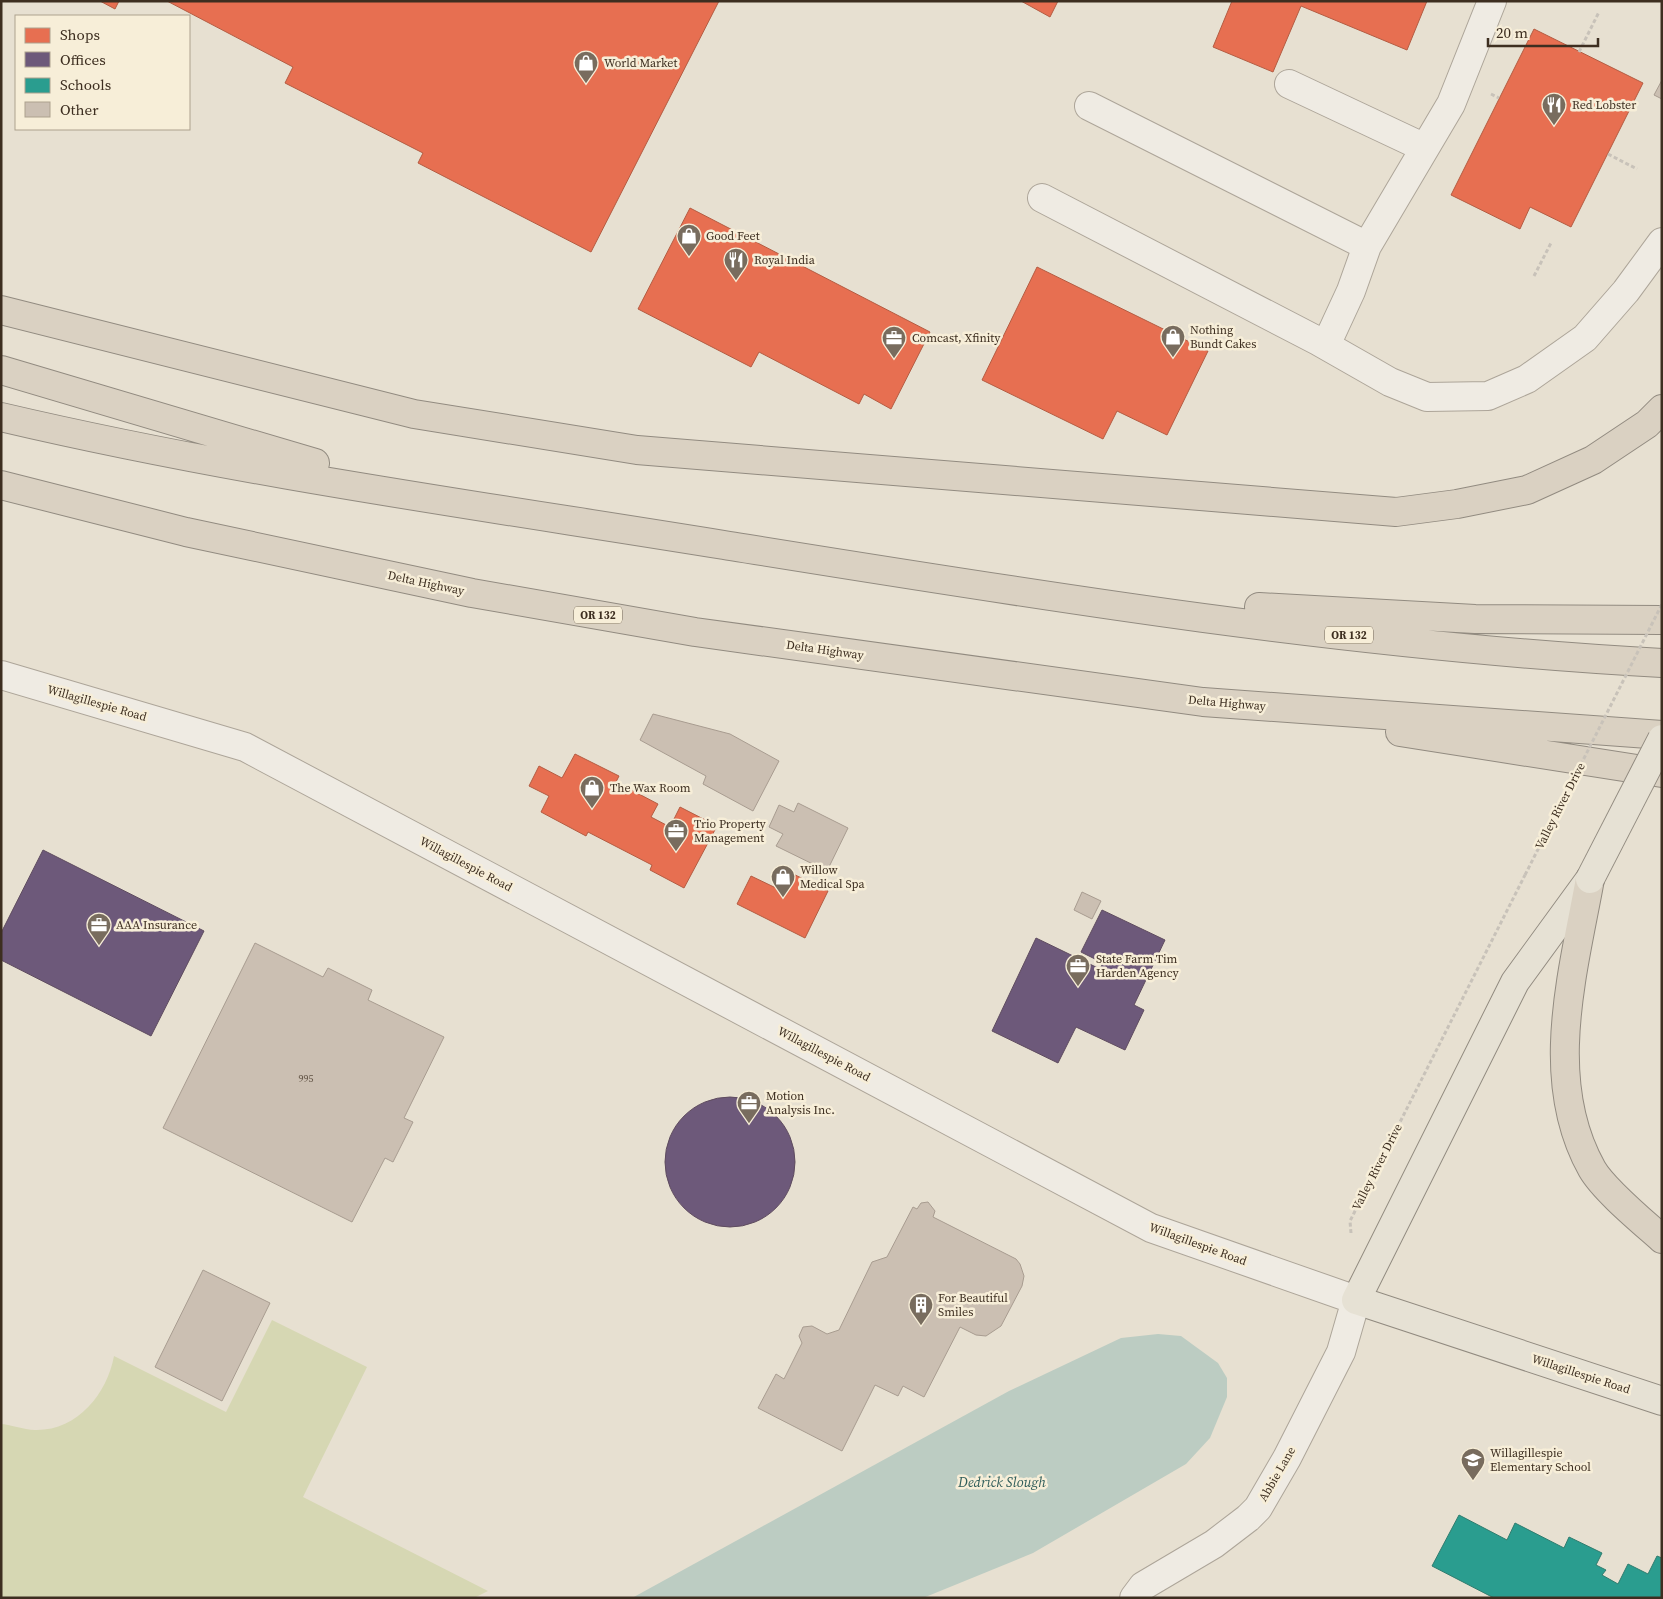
<svg xmlns="http://www.w3.org/2000/svg" width="1663" height="1599" font-family="'Source Serif 4',serif">
  <rect width="100%" height="100%" fill="#e7e0d1"/>
  <path fill="#d6d7b3" d="M272,1320L367,1367L303,1497L488,1591L474,1598H1V1424C9,1424 24,1430 35,1430C77,1431 107,1394 114,1356L226,1412Z"/>
  <path fill="#bcccc2" d="M1158,1334L1181,1336L1218,1363L1227,1378V1397L1210,1438L1186,1464L1033,1553L923,1598H632L1009,1391L1121,1338Z"/>
  <path fill="#e76f51" stroke="#b45c42" d="M100,1H119L115,9Z
    M167,1H719L591,252L418,163L423,153L285,83L293,67Z
    M1021,1H1058L1050,17Z
    M1232,1H1427L1407,50L1301,6L1273,72L1213,47Z
    M1534,29L1643,83L1571,227L1530,207L1520,229L1451,195Z
    M690,208L930,332L891,409L864,394L859,404L759,352L751,367L638,309Z
    M1037,267L1208,351L1167,435L1117,411L1103,439L982,380Z
    M575,754L619,776L616,782L658,804L651,817L670,827L680,807L717,826L684,888L650,870L652,865L588,832L586,836L541,812L549,796L529,786L539,766L562,778Z
    M785,870L828,891L805,938L737,904L751,876L776,888Z"/>
  <path fill="#6d597a" stroke="#5f4c5f" d="M43,850L204,931L151,1036L1,960V933Z
    M1102,910L1165,940L1134,1005L1144,1010L1125,1050L1076,1027L1058,1063L992,1031L1036,938L1100,969L1103,963L1081,952Z
    M665 1162a65 65 0 1 1 130 0a65 65 0 1 1-130 0Z"/>
  <path fill="#2a9d8f" stroke="#307c6e" d="M1459,1515L1507,1540L1515,1523L1564,1548L1569,1537L1602,1553L1596,1565L1606,1570L1602,1575L1618,1584L1628,1564L1648,1574L1657,1556L1662,1558V1598H1494L1432,1566Z"/>
  <path fill="#cbbfb2" stroke="#a89c90" d="M1662,80V99L1654,95Z
    M653,714L730,734L779,761L753,811L703,784L706,776L640,740Z
    M798,803L848,828L827,871L776,846L783,834L769,827L779,805L794,812Z
    M1082,892L1101,901L1092,919L1074,910Z
    M255,943L323,977L328,968L372,990L368,1000L444,1037L404,1118L413,1122L393,1162L385,1158L352,1222L163,1128Z
    M928,1202L935,1211L933,1217L1016,1259L1020,1264L1024,1276L1022,1286L1001,1326L986,1336L976,1335L960,1327L924,1397L903,1386L898,1396L875,1385L842,1451L758,1408L776,1374L784,1379L802,1343L799,1336L803,1327L812,1326L827,1334L839,1330L872,1262L887,1257L913,1207L917,1209L921,1203Z
    M203,1270L270,1303L222,1401L155,1367Z"/>
  <g fill="none" stroke-linecap="round" stroke-linejoin="round">
    <defs>
      <path id="minor" d="M1289,84L1425,148
        M1089,106L1367,246L1451,104L1492,1
        M1042,198L1318,341L1390,382L1427,397L1488,396L1527,379L1585,338L1626,291L1662,242
        M1326,345L1351,291L1367,246
        M1,675L245,747L1151,1228L1356,1300L1341,1352L1287,1458L1258,1508L1248,1518L1214,1544L1143,1586L1134,1598"/>
      <path id="major" d="M1590,879L1515,982L1356,1300L1662,1401"/>
      <path id="highway" d="M1,310L414,414L637,450L1396,512L1457,504L1527,490L1593,460L1647,424L1662,409
        M1,370L315,463
        M1,417C239,473 483,506 724,545C1035,595 1347,646 1662,663
        M1,485L186,532L472,593L695,632L1203,702L1662,735
        M1259,607L1475,619L1662,620
        M1400,732L1662,773
        M1590,879C1573,973 1542,1080 1592,1169C1604,1190 1643,1222 1662,1239"/>
    </defs>
    <use href="#minor" stroke="#ada599" stroke-width="30"/>
    <use href="#major" stroke="#928b80" stroke-width="30"/>
    <use href="#highway" stroke="#928b80" stroke-width="30"/>
    <path stroke="#c8c2b9" stroke-width="3" stroke-dasharray="4 2.5" stroke-linecap="butt" d="M1579,52L1599,12
      M1491,94L1499,98
      M1608,154L1637,169
      M1534,276L1551,243
      M1351,1233L1350,1221L1525,875"/>
    <use href="#minor" stroke="#efebe3" stroke-width="28"/>
    <use href="#major" stroke="#e6e1d4" stroke-width="28"/>
    <use href="#highway" stroke="#dad1c2" stroke-width="28"/>
    <defs>
      <path id="major-bridge" d="M1590,879L1662,739"/>
    </defs>
    <use href="#major-bridge" stroke="#928b80" stroke-width="30" stroke-linecap="butt"/>
    <path stroke="#c8c2b9" stroke-width="3" stroke-dasharray="4 2.5" stroke-linecap="butt" d="M1525,875L1662,604"/>
    <use href="#major-bridge" stroke="#e6e1d4" stroke-width="28"/>
  </g>
  <defs>
    <symbol id="shop-pin" viewBox="-11 -11 22 30"><path d="M0 17L-7.5 6A9.5 9.5 0 1 1 7.5 6Z" fill="#786c5e" stroke="#f7eed8"/><path d="M-5-2.5h2.3a2.7 3.5 0 0 1 5.4 0H5L5.5 6h-11ZM-1.5-2.5h3a1.5 2.3 0 0 0-3 0Z" fill="#fff"/></symbol>
    <symbol id="restaurant-pin" viewBox="-11 -11 22 30"><path d="M0 17L-7.5 6A9.5 9.5 0 1 1 7.5 6Z" fill="#786c5e" stroke="#f7eed8"/><path d="M-5-6h1v4h1v-4h1v4h1v-4h1v5L-1.5 .5V6h-2V.5L-5-1ZM5-6V6H3V1.5H1.5Q1.5-4 5-6Z" fill="#fff"/></symbol>
    <symbol id="office-pin" viewBox="-11 -11 22 30"><path d="M0 17L-7.5 6A9.5 9.5 0 1 1 7.5 6Z" fill="#786c5e" stroke="#f7eed8"/><path d="M-6-3h4V-5.5h4V-3h4V5H-6ZM-1-4.5V-3h2v-1.5ZM-6 0V1H6V0Z" fill="#fff"/></symbol>
    <symbol id="building-pin" viewBox="-11 -11 22 30"><path d="M0 17L-7.5 6A9.5 9.5 0 1 1 7.5 6Z" fill="#786c5e" stroke="#f7eed8"/><path d="M-4-6H4V6H1V3H-1V6H-4ZM-2.5-4.3h1.7v1.8h-1.7ZM.8-4.3h1.7v1.8H.8ZM-2.5-1h1.7V.8h-1.7ZM.8-1h1.7V.8H.8Z" fill="#fff"/></symbol>
    <symbol id="school-pin" viewBox="-11 -11 22 30"><path d="M0 17L-7.5 6A9.5 9.5 0 1 1 7.5 6Z" fill="#786c5e" stroke="#f7eed8"/><path d="M0-5L7-2L0 1L-7-2ZM-4 1L0 2.5L4 1V4Q0 6-4 4Z" fill="#fff"/></symbol>
  </defs>
  <g fill-rule="evenodd">
    <use href="#shop-pin" x="572" y="49" width="28" height="38"/>
    <use href="#restaurant-pin" x="1540" y="91" width="28" height="38"/>
    <use href="#shop-pin" x="675" y="222" width="28" height="38"/>
    <use href="#restaurant-pin" x="722" y="246" width="28" height="38"/>
    <use href="#shop-pin" x="1159" y="323" width="28" height="38"/>
    <use href="#office-pin" x="880" y="324" width="28" height="38"/>
    <use href="#shop-pin" x="578" y="774" width="28" height="38"/>
    <use href="#office-pin" x="662" y="817" width="28" height="38"/>
    <use href="#shop-pin" x="769" y="863" width="28" height="38"/>
    <use href="#office-pin" x="85" y="911" width="28" height="38"/>
    <use href="#office-pin" x="1064" y="952" width="28" height="38"/>
    <use href="#office-pin" x="735" y="1089" width="28" height="38"/>
    <use href="#building-pin" x="907" y="1291" width="28" height="38"/>
    <use href="#school-pin" x="1459" y="1446" width="28" height="38"/>
  </g>
  <g text-anchor="middle" stroke-width="5" stroke-linejoin="round" paint-order="stroke">
    <g font-size="10" fill="#605244">
      <text x="306" y="1082">995</text>
    </g>
    <g fill="#f7eed8" stroke="#756857" stroke-width="1">
      <rect x="574" y="606.5" width="48" height="17" rx="4"/>
      <rect x="1325" y="626.5" width="48" height="17" rx="4"/>
    </g>
    <g font-size="11" font-weight="bold" fill="#3d2e20">
      <text x="598" y="619">OR 132</text>
      <text x="1349" y="639">OR 132</text>
    </g>
    <g font-size="12" fill="#3d2e20" stroke="#f7eed8" text-anchor="start">
      <text x="604" y="67">World Market</text>
      <text x="1572" y="109">Red Lobster</text>
      <text x="706" y="240">Good Feet</text>
      <text x="754" y="264">Royal India</text>
      <text x="1190" y="334">Nothing<tspan x="1190" dy="14">Bundt Cakes</tspan></text>
      <text x="912" y="342">Comcast, Xfinity</text>
      <text x="610" y="792">The Wax Room</text>
      <text x="694" y="828">Trio Property<tspan x="694" dy="14">Management</tspan></text>
      <text x="800" y="874">Willow<tspan x="800" dy="14">Medical Spa</tspan></text>
      <text x="116" y="929">AAA Insurance</text>
      <text x="1096" y="963">State Farm Tim<tspan x="1096" dy="14">Harden Agency</tspan></text>
      <text x="766" y="1100">Motion<tspan x="766" dy="14">Analysis Inc.</tspan></text>
      <text x="938" y="1302">For Beautiful<tspan x="938" dy="14">Smiles</tspan></text>
      <text x="1490" y="1457">Willagillespie<tspan x="1490" dy="14">Elementary School</tspan></text>
    </g>
    <g font-size="12" fill="#3d2e20" stroke="#f7eed8">
      <text transform="translate(426 583) rotate(12)" y="4">Delta Highway</text>
      <text transform="translate(825 650) rotate(8)" y="4">Delta Highway</text>
      <text transform="translate(97 703) rotate(16)" y="4">Willagillespie Road</text>
      <text transform="translate(1227 703) rotate(5)" y="4">Delta Highway</text>
      <text transform="translate(1560 806) rotate(-63)" y="4">Valley River Drive</text>
      <text transform="translate(466 864) rotate(28)" y="4">Willagillespie Road</text>
      <text transform="translate(824 1054) rotate(28)" y="4">Willagillespie Road</text>
      <text transform="translate(1377 1167) rotate(-63)" y="4">Valley River Drive</text>
      <text transform="translate(1198 1244) rotate(20)" y="4">Willagillespie Road</text>
      <text transform="translate(1581 1374) rotate(18)" y="4">Willagillespie Road</text>
      <text transform="translate(1277 1474) rotate(-60)" y="4">Abbie Lane</text>
    </g>
    <g font-size="14" font-style="italic" fill="#2f5d5a" stroke="#f7eed8">
      <text x="1002" y="1487">Dedrick Slough</text>
    </g>
  </g>
  <rect width="1663" height="1599" fill="none" stroke="#3d2e20" stroke-width="5"/>
  <rect x="15" y="15" width="175" height="115" fill="#f7eed8" stroke="#ada18e"/>
  <rect x="25" y="28" width="25" height="15" fill="#e76f51" stroke="#ada18e"/>
  <text x="60" y="40" font-size="15" fill="#3d2e20">Shops</text>
  <rect x="25" y="52" width="25" height="15" fill="#6d597a" stroke="#ada18e"/>
  <text x="60" y="65" font-size="15" fill="#3d2e20">Offices</text>
  <rect x="25" y="78" width="25" height="15" fill="#2a9d8f" stroke="#ada18e"/>
  <text x="60" y="90" font-size="15" fill="#3d2e20">Schools</text>
  <rect x="25" y="102" width="25" height="15" fill="#cbbfb2" stroke="#ada18e"/>
  <text x="60" y="115" font-size="15" fill="#3d2e20">Other</text>
  <path d="M1488 38v8h110v-8" fill="none" stroke="#3d2e20" stroke-width="2.5"/>
  <text x="1496" y="38" font-size="15" fill="#3d2e20" stroke="#f7eed8" stroke-width="4" paint-order="stroke">20 m</text>
</svg>
